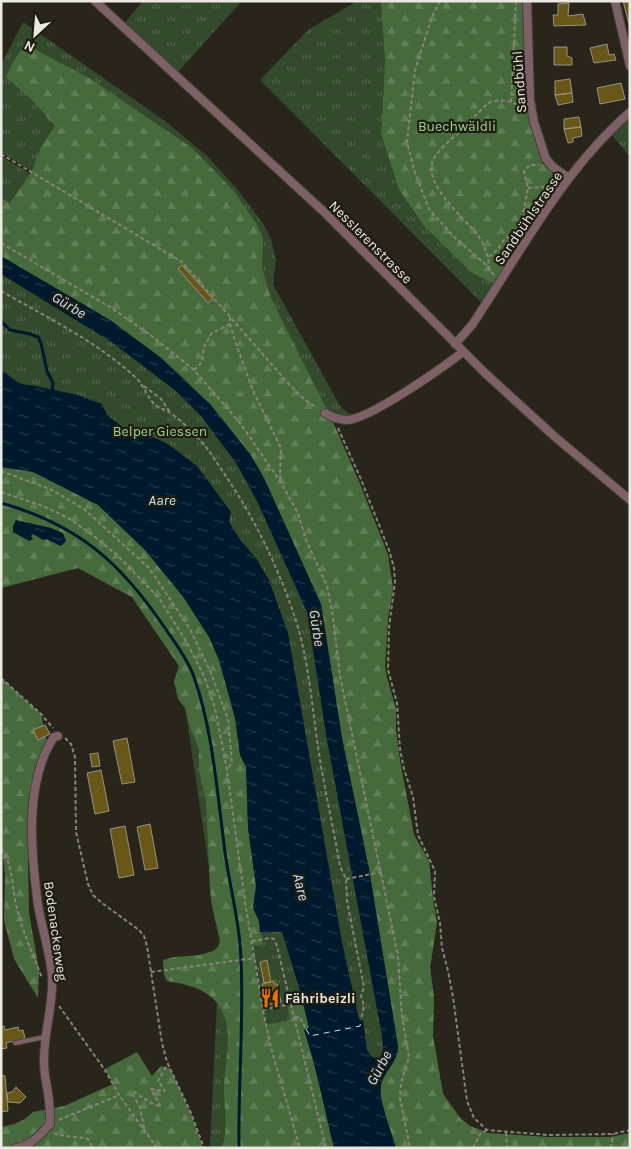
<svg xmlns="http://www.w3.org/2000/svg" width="631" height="1149" font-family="Karla,sans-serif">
  <defs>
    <pattern id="grass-tufts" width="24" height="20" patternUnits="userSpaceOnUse" patternTransform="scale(1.25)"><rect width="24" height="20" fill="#334b2c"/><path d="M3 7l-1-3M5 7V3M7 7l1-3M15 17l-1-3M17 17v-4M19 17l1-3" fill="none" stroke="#51654a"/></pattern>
    <pattern id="forest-firs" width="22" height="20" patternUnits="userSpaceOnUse" patternTransform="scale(1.25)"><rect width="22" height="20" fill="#466a3b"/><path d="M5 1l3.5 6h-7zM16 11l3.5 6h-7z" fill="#617f57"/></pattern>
    <pattern id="water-ripples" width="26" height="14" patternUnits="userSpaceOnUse" patternTransform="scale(1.25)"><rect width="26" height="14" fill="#00192c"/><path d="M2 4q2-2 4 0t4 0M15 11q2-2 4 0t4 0" fill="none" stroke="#253a4a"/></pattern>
  </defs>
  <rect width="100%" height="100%" fill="#29251a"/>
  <path fill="url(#grass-tufts)" d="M143,1H242L177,73L124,24Z
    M357,1H383L381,3L385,62L381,134L399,190L424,226L472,273L496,285L483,304L260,80L308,30Z
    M23,22L165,121L207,156L237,189L262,222L271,239L276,260L273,282L275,288L340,406L348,413L355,416H341L329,413L360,484L388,555L393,589L388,618L385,666L387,678L396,709V730L400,761L414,835L429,861L433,900L437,922L430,968L434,997L433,1036L443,1094L461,1119L470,1126L482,1130L490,1148H210L220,941L179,666L132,597L78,568L1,574V156L30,174L32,171L1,152V65Z
    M630,117V157L612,135Z"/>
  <path fill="url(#forest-firs)" d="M383,1H524L534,132L542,163L552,171L556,190L496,285L472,273L424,226L399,190L381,134L385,62L381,3Z
    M25,44L89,78L192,148L233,190L256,223L263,239L262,268L271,298L332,420L360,484L388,555L393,589L388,618L385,666L387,678L396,709V730L400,761L414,835L429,861L433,900L437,922L430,968L434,997L433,1036L443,1094L461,1119L470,1126L488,1133L548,1137H610L630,1133V1148H396C392,1133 378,1099 381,1086C384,1070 398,1063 398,1046L369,869L342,738L321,604L264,478L250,454L186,380L160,357L110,320L1,256V198L10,203L32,171L41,147L55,126L34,102L6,77L13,62Z
    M1,467L33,472L98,505L145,550L184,598L209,637L219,660L235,718L240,755L246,767L248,828L256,886L253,908L259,921L263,944L251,946L266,1025L290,1020L288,1007L304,1003L309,1028L304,1030C317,1069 324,1108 334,1148H221C229,1135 224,1106 224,1091C224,1075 227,1060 228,1044C229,1000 206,987 167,981L164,975L163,960L174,957L200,955L213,951L218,947L220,941L212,906L210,890L206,802L199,771V749L191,730L185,708L178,699L174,681L179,666L132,597L78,568L1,588Z
    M1,678L41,714L48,747L35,791L28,863L29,913L39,970L38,998L14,959L4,920L5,874L1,842Z
    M137,1052L152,1076L161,1066L170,1068L191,1114L203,1148H1V1127L14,1124L25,1119L33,1112L64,1106L113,1084L105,1069Z"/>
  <path fill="url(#water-ripples)" d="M1,256L110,320L160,357L211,405L250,454L264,478L321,604L342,738L369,869L398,1046C398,1063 384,1070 381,1086C378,1099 392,1133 396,1148H334C324,1108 317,1069 304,1030L309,1028L300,991L282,932C274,931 268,933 260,932L259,921L253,908L256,886L248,828L246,767L240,755L235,718L219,660L209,637L184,598L145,550L98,505L33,472L1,467V370C12,376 15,385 31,385L78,395L102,404L107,415L128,431L144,433L168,444L197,466L231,512L229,522L241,541L256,558L269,580L288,633L342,942L359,1019L363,1020L367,1050L372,1057L379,1059L383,1050L382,1036L327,740L307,612L256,499L236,463L201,416L176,391L113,343L1,274Z
    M16,520L51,528L63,533L66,541L61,546L46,539L43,540L33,534L31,536L33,539L29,541L13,532V526Z"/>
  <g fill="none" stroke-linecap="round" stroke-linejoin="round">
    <path stroke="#00192c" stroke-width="3" d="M1,321L10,330L30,334L38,337L41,343L47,371L53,383L52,391
      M1,503C79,525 121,563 165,628C175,643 188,659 194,677C212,727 217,790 224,844C228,882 240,920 241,959C244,1022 238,1085 239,1148"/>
    <path stroke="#c4e1f9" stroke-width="1" stroke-dasharray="6 5" stroke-linecap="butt" d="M306,1029L310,1036L360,1026L361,1020"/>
  </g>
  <path fill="#685717" stroke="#989385" d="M623,1H630V28Z
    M569,3L568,16L583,14L586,25L554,26L553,15H558V4Z
    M607,44L609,55L614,54L616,60L594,63L590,48Z
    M554,47H567V56L572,58V65H554Z
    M570,79L572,93L555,95V81Z
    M621,83L625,99L600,104L597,88Z
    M572,93L573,102L558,105L555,95Z
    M579,117L581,127L564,129V119Z
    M581,127L582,136L573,138V142L568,143L564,129Z
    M182,265L213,299L208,303L178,269Z
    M45,725L50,734L38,740L33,730Z
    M127,738L135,782L122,784L113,741Z
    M98,753L100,766L92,767L90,754Z
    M101,770L109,811L95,814L87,773Z
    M150,824L158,868L145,870L137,827Z
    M125,826L134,875L119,878L110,829Z
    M267,960L271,982L264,983L260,962Z
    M274,981V984H277L281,1002L267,1005L262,984Z
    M4,1026L5,1030L18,1027L19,1031L23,1030L25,1038L6,1043L7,1048L1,1049V1027Z
    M1,1075L5,1076L8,1111L1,1112Z
    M16,1087L26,1097L20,1103L8,1102L7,1093L12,1092Z"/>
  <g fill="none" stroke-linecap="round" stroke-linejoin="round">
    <defs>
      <path id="service" d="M15,1043L45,1037"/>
      <path id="minor" d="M95,1L323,211L485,373L554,436L630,500
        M527,1L530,100L534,122L546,159L553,167L569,178
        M615,1L630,66
        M455,344L472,325C520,253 564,169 630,112
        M325,413C332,417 339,420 347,420C370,419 442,368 463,352
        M16,1148C32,1145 40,1135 50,1124C50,1116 50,1108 49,1101C48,1088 44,1076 44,1063C43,1034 54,1005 52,976C50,952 42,929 38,905C31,853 24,782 54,737L58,736"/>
    </defs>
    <use href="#service" stroke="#444036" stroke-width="6"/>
    <use href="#minor" stroke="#444036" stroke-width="10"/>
    <path stroke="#87847a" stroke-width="2" stroke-dasharray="4 2.5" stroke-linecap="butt" d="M440,1L432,17L415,70L407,142L415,173L429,209L454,237L484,263L494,275
      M511,102L516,1
      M1,154L182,262L288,383L305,400L317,408
      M528,188L553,186
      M1,243L110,307L153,337L194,370L240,423L280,481L298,513L306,540L327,586L333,617L340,676L398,956L402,1017L409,1057L401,1083L400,1098L410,1148
      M489,257L498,249L503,241L521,225L528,188L524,171L530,165H539
      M489,270C489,257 485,245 477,234C464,218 420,182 434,158C441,147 452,139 461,130C470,121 479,112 488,103C501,98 510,101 523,107
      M1,291C46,317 96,341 135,377C144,385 146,395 154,404C159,409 165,409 170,413C180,419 190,430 198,438C208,448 215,460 223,472C255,518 280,571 297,624C309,664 312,706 318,747C324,787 333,826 340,866L346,879L347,901L364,987L361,996L364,1006L361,1020
      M230,317V324L236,344L254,393L281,448L280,481
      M194,370L202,362L204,347L212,333L230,324
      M144,386L161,399L170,412
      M338,428L360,477L389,550L394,568L395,582L389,628L388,670L397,703L400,749L404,769L413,797L418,835L435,871L434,897L440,923L442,948L448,971L453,997L467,1101L474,1118L487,1130L548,1135L613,1134L630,1130
      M1,471L52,490L84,509L149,568L190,629L211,673L228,719L232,763L227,769
      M1,492L43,506L70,519L95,537L117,555L159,598L186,641L204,676L215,708L227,770L245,902L263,1010L271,1048L300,1148
      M1,678L41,714L53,728
      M65,738L71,744L75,757L76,832L88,884L93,895L102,903L139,930L144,936L147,946L162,1043L167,1062L191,1113L204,1148
      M1,849C13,863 12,888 16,905C22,930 33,955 42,978
      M346,879L382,872
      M252,941L271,938L274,939L277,946L290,1001
      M151,972L255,958
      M59,1006L105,1070L119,1095L157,1148
      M263,1010L285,1005L290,1001L326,1148
      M295,1018L300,1017L306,1029
      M59,1120L119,1095
      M144,1128L140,1107L132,1093L134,1092L151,1103L161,1107L151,1089L165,1091L158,1081L167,1065
      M506,1132L507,1148
      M54,1133L58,1135L84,1138L88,1139L93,1148
      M473,1148L480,1134L487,1130
      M611,1148L613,1134"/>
    <use href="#service" stroke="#7d6167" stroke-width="4"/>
    <use href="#minor" stroke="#7d6167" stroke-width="8"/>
  </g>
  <defs>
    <symbol id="restaurant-bare" viewBox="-9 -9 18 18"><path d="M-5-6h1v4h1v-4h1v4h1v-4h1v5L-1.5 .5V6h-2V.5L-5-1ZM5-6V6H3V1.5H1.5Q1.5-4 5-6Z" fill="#e8710a" stroke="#1f1c11" stroke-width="2.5" paint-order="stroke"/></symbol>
  </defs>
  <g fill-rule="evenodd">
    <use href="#restaurant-bare" x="256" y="984" width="28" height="28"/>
  </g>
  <g text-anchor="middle" stroke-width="4.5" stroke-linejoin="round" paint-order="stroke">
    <g font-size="14" fill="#ebe9e1" stroke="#1f1c11">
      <text transform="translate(519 82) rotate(-94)" y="5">Sandbühl</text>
      <text transform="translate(528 218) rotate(-56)" y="5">Sandbühlstrasse</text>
      <text transform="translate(371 242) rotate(45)" y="5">Nesslerenstrasse</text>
      <text transform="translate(56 931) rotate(82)" y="5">Bodenackerweg</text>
    </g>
    <g font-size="14" fill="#9dd48d" stroke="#1f1c11">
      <text x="457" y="131">Buechwäldli</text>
      <text x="160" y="436">Belper Giessen</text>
    </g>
    <g font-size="14" font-weight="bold" fill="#ebe9e1" stroke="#1f1c11" text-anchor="start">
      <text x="285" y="1003">Fähribeizli</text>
    </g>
    <g font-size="15" font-style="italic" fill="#c4e1f9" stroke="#1f1c11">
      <text transform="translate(69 305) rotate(31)" y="5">Gürbe</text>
      <text x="162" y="505">Aare</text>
      <text transform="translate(317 628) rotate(81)" y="5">Gürbe</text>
      <text transform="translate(301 887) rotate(77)" y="5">Aare</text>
      <text transform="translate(379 1068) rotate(-62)" y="5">Gürbe</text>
    </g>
  </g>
  <rect width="631" height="1149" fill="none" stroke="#ebe9e1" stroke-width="5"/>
  <g transform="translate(35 35) rotate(206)" stroke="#1f1c11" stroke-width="4" paint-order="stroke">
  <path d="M0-4L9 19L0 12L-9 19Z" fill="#ebe9e1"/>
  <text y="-8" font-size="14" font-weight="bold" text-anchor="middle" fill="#ebe9e1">N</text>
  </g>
</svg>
